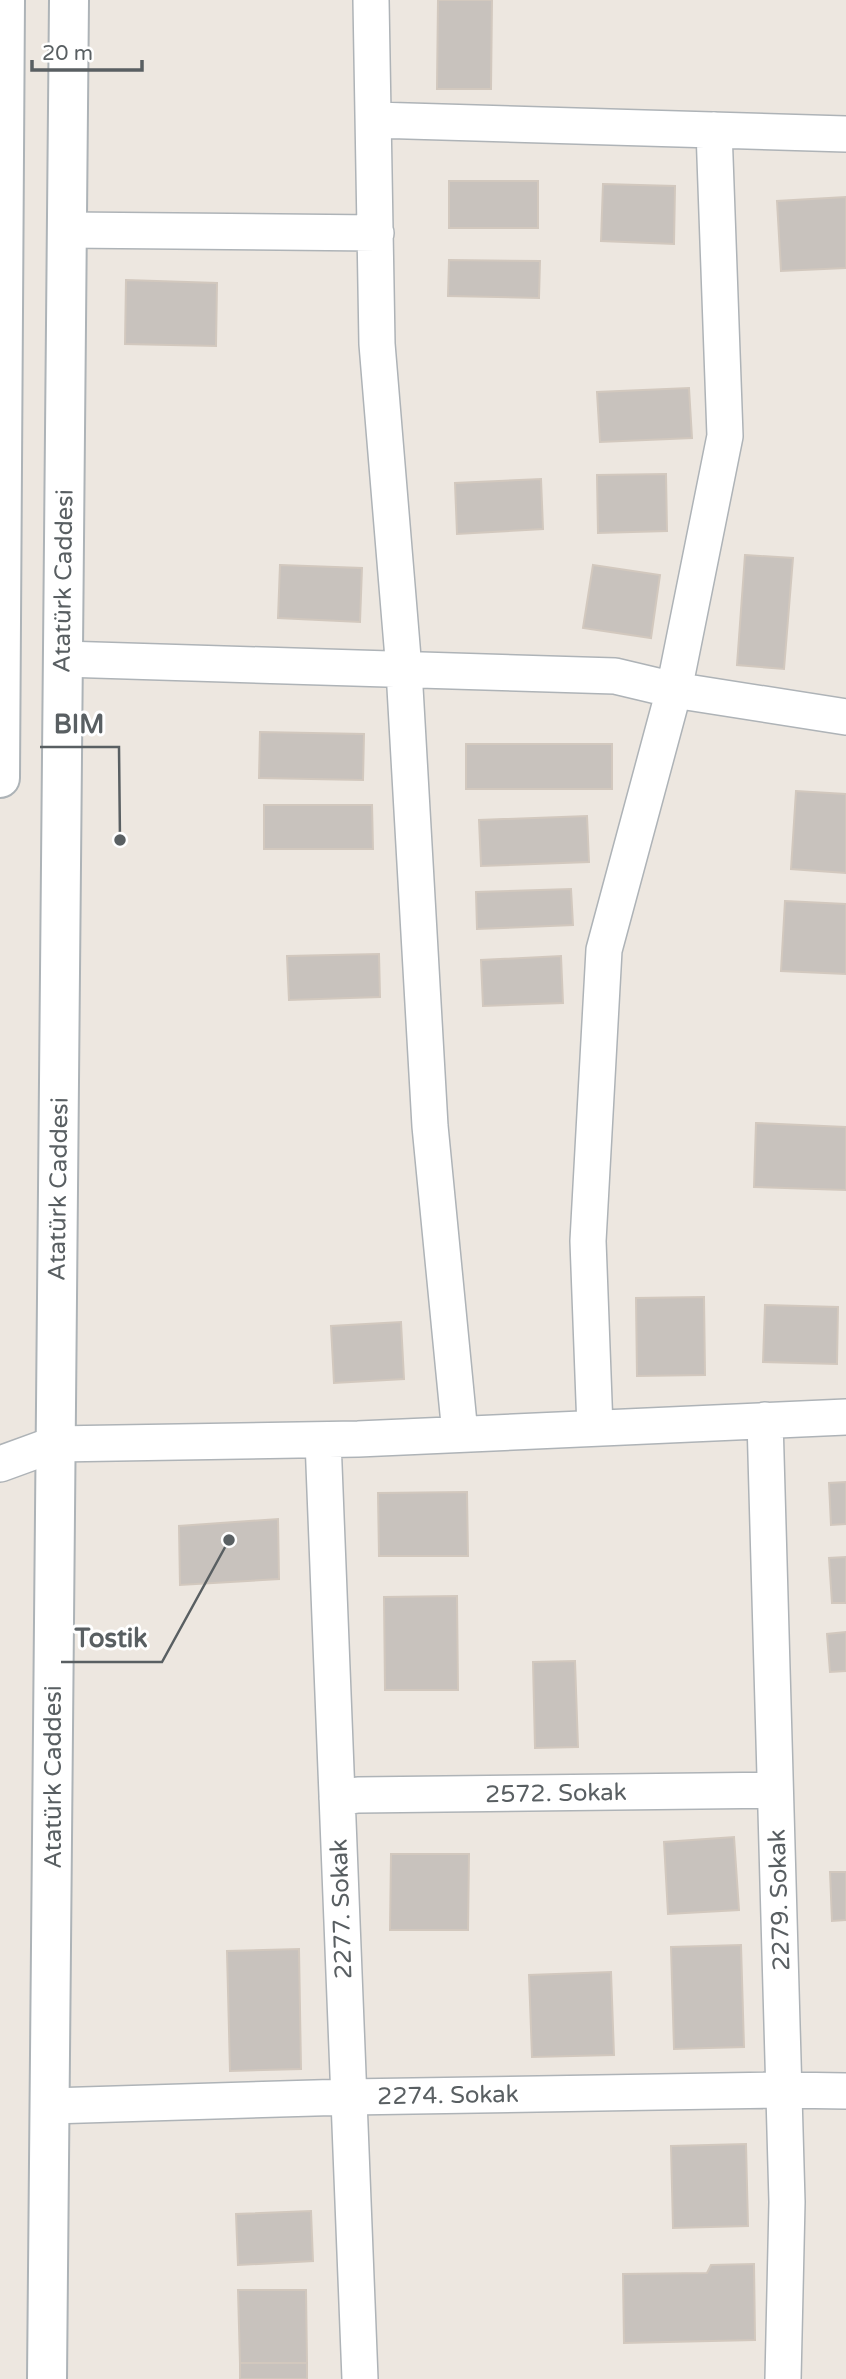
<svg xmlns="http://www.w3.org/2000/svg" width="846" height="2379" font-family="'Varela Round',sans-serif">
  <rect width="100%" height="100%" fill="#ede7e0"/>
  <path fill="#c8c2bd" stroke="#d2c8be" stroke-width="2" d="M438,0H492L491,89H437Z
    M449,181H538V228H449Z
    M603,184L675,186L674,244L601,241Z
    M846,197V268L781,271L777,201Z
    M449,260L540,261L539,298L448,296Z
    M126,280L217,283L216,346L125,344Z
    M689,388L692,438L600,442L597,392Z
    M666,474L667,531L598,533L597,475Z
    M541,479L543,529L457,534L455,483Z
    M745,555L793,558L784,669L737,665Z
    M280,565L362,568L360,622L278,618Z
    M593,565L660,575L651,638L583,628Z
    M260,732L364,734L363,780L259,778Z
    M466,744H612V789H466Z
    M796,791L846,794V873L791,869Z
    M264,805H372L373,849H264Z
    M587,816L589,862L481,866L479,820Z
    M571,889L573,925L477,929L476,892Z
    M785,901L846,904V974L781,971Z
    M379,954L380,997L289,1000L287,956Z
    M561,956L563,1003L483,1006L481,960Z
    M756,1123L846,1127V1190L754,1187Z
    M704,1297L705,1375L637,1376L636,1298Z
    M765,1305L838,1307L837,1364L763,1362Z
    M401,1322L404,1379L334,1383L331,1326Z
    M846,1482V1524L831,1525L829,1483Z
    M467,1492L468,1556H379L378,1493Z
    M278,1519L279,1579L180,1585L179,1526Z
    M846,1557V1603H832L829,1558Z
    M457,1596L458,1690H385L384,1597Z
    M846,1632V1671L830,1672L827,1634Z
    M575,1661L578,1747L535,1748L533,1662Z
    M734,1837L739,1910L668,1914L664,1842Z
    M391,1854H469L468,1930H390Z
    M830,1872H846V1920L832,1921Z
    M741,1945L744,2047L674,2049L671,1947Z
    M299,1949L301,2069L230,2071L227,1951Z
    M611,1972L614,2055L532,2057L529,1975Z
    M746,2144L748,2226L673,2228L671,2146Z
    M311,2211L313,2261L238,2265L236,2214Z
    M754,2264L755,2340L624,2343L623,2274L707,2273L711,2265Z
    M238,2290H306L307,2363H240Z
    M240,2363H307V2379H240Z"/>
  <g fill="none" stroke-linecap="round" stroke-linejoin="round">
    <defs>
      <path id="minor" d="M371,0L377,344L404,670L430,1126L460,1434
        M374,120L846,134
        M67,230L376,233
        M63,659L615,676L674,690L846,717
        M765,1420L787,2202L783,2379
        M595,1428L588,1241L604,950L674,690L725,436L714,130
        M323,1440L360,2379
        M0,1464L55,1444L358,1439L846,1417
        M337,1798L358,1795L775,1790
        M50,2106L349,2097L784,2090L846,2091"/>
      <path id="secondary" d="M0,778L5,0
        M47,2379L69,0"/>
    </defs>
    <use href="#minor" stroke="#aeb3b7" stroke-width="38"/>
    <use href="#secondary" stroke="#adb3b7" stroke-width="42"/>
    <use href="#minor" stroke="#fff" stroke-width="35"/>
    <use href="#secondary" stroke="#fff" stroke-width="38"/>
  </g>
  <g text-anchor="middle" stroke-width="6" stroke-linejoin="round" paint-order="stroke">
    <g font-size="24" fill="#595f62" stroke="#fff">
      <text transform="translate(63 581) rotate(-89)" y="8">Atatürk Caddesi</text>
      <text transform="translate(58 1189) rotate(-89)" y="8">Atatürk Caddesi</text>
      <text transform="translate(53 1777) rotate(-90)" y="8">Atatürk Caddesi</text>
      <text transform="translate(556 1793) rotate(-1)" y="8">2572. Sokak</text>
      <text transform="translate(779 1900) rotate(-92)" y="8">2279. Sokak</text>
      <text transform="translate(341 1909) rotate(-92)" y="8">2277. Sokak</text>
      <text transform="translate(448 2095) rotate(-1)" y="8">2274. Sokak</text>
    </g>
  </g>
  <path fill="none" stroke="#595f62" stroke-width="2.5" d="M120 840L119 747H40M229 1540L162 1662H61"/>
  <g fill="#595f62" stroke="#fff" stroke-width="2.5">
    <circle cx="120" cy="840" r="7"/>
    <circle cx="229" cy="1540" r="7"/>
  </g>
  <g font-size="26" text-anchor="middle" font-weight="bold" fill="#595f62" stroke="#fff" stroke-width="6" stroke-linejoin="round" paint-order="stroke">
    <text x="79" y="733">BIM</text>
    <text x="111" y="1647">Tostik</text>
  </g>
  <path d="M32 60v10h110v-10" fill="none" stroke="#595f62" stroke-width="3.5"/>
  <text x="42" y="60" font-size="21" fill="#595f62" stroke="#ffffff" stroke-width="5" paint-order="stroke">20 m</text>
</svg>
